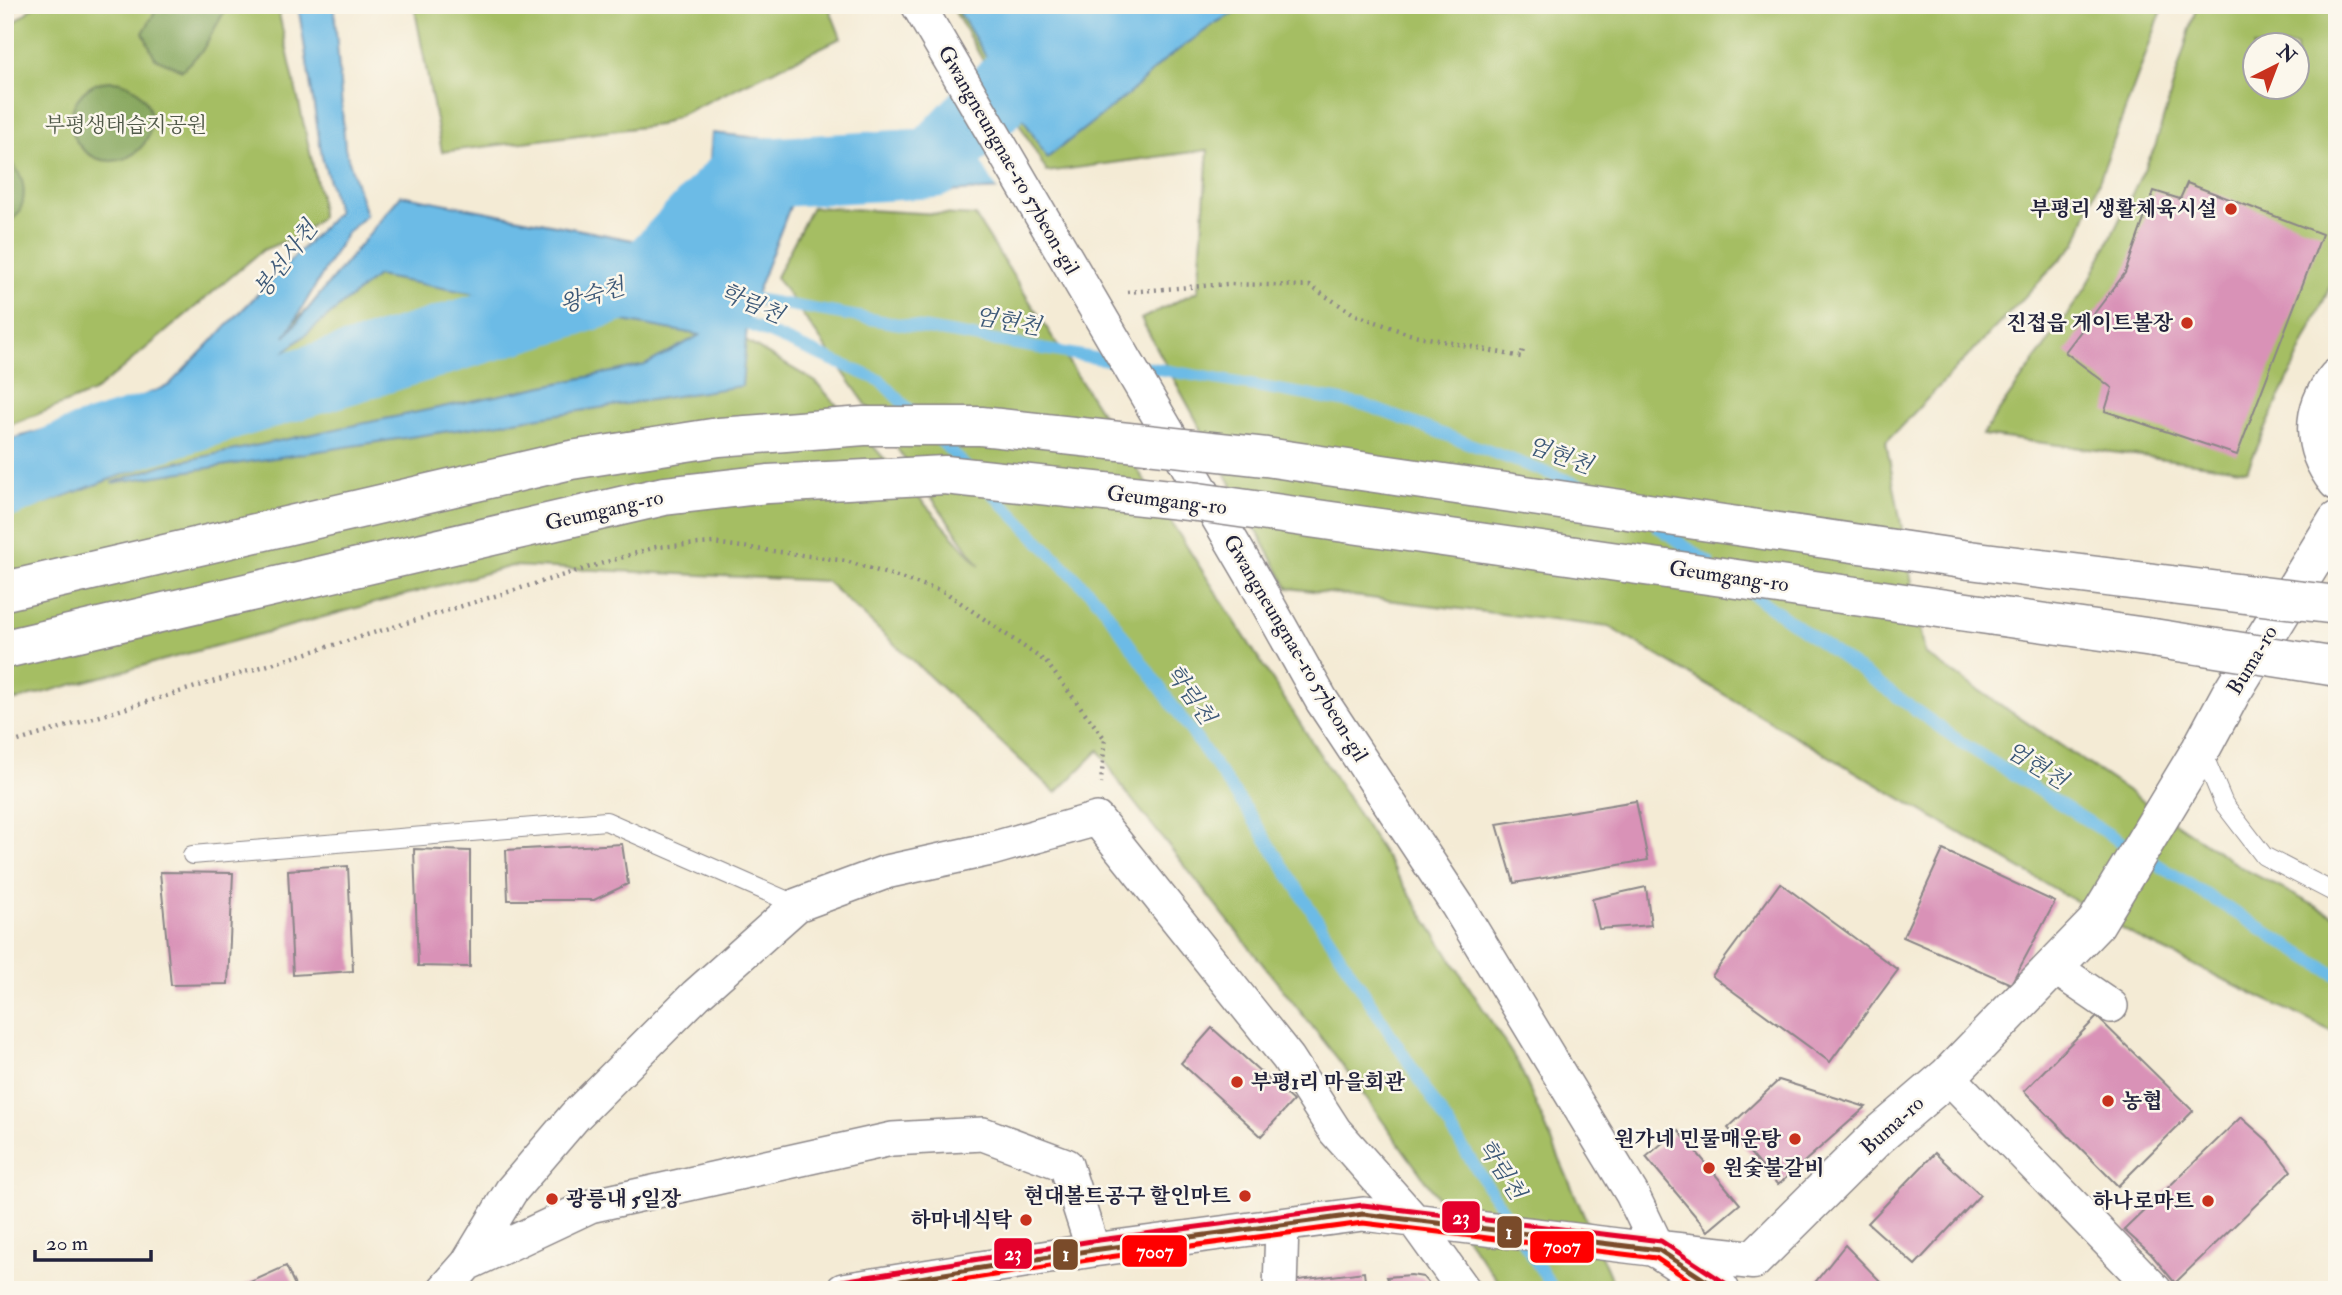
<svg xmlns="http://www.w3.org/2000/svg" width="2342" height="1295" font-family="'IM FELL Double Pica','Noto Serif KR',serif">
  <rect width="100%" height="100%" fill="#fbf7ec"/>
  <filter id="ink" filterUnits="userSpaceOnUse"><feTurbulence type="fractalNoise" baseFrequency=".0143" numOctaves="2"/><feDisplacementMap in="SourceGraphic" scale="14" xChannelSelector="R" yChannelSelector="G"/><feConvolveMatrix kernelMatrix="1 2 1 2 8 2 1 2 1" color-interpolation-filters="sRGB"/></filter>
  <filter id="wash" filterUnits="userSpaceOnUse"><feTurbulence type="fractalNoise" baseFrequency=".00686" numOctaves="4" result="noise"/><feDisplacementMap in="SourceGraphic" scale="28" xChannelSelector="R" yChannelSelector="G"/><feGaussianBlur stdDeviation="1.57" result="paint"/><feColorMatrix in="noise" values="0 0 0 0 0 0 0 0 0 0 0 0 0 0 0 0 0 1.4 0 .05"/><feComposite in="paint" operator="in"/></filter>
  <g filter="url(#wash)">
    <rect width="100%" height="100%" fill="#f4ebd5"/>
    <path fill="#a5be64" stroke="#647050" stroke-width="2" fill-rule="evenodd" d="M35,5H277L320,197L321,217L302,234L263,250L94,392L5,427V31Z
      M414,5H828L841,38L659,125L442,152Z
      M951,5H2164L2076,243L1886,442L1925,654L2244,869L2337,917V1034L2140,939L1609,627L1288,588L1141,319L1198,291L1208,150L1047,172Z
      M2197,5H2337V271L2247,470L1982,435L2086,288L2155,147ZM2254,46H2296V88H2254Z
      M812,207L975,216L1519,1065L1616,1290H1504L1338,1059L1122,787L1099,750L1056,793L826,581L512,566L5,703V471L206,401L370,253L713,322L816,382L980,566L776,277Z"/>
    <path fill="#84a55a" stroke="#53644a" stroke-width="2" d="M159,5H228L202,51L182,70L155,58L143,33Z
      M71 121a40 40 0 1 1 80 0a40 40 0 1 1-80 0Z
      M5,157C29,175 31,209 5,226Z"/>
    <path fill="#6cbbe6" stroke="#476e90" stroke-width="2" d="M298,5H334L345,148L366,215L346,234L285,337L401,195L653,244L705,228L712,133L861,148L960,122L1004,189L793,199L748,315L742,386L111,483L163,465L645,365L700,335L377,276L146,466L5,518V441L94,415L168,386L338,212L322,157Z
      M955,5H1250L1217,22L1162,62L1131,92L1047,158Z"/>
    <path fill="#f4ebd5" d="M961,119L1007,187L1006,192H999L955,120Z"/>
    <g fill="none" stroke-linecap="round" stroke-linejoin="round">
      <path stroke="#6cbbe6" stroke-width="12" d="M738,296L1365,405L1591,489
        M734,318L881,381L918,419
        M934,434L968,469
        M988,489L1101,604L1253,819L1554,1290
        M1658,527L1709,563
        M1752,594L1962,743L2337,976"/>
      <path stroke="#6cbbe6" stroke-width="70" d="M5,483L85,449L644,279L743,174L933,163L1055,35L1096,5"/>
    </g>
    <g id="blocks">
      <path fill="#d992b7" d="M2187,183L2322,234L2237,455L2105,411L2112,388L2065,352L2125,273L2154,191L2180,199Z
        M1636,801L1648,860L1514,883L1497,824Z
        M622,844L628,884L594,900H508L506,850Z
        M414,849L470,851V967L418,966Z
        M1943,850L2055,902L2011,984L1903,937Z
        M348,866L353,971L293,975L288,870Z
        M160,872L233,873L228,984L171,985Z
        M1780,883L1898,970L1830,1062L1712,976Z
        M1646,887L1651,925L1599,929L1592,899Z
        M2097,1017L2193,1111L2118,1186L2024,1091Z
        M1212,1028L1293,1101L1261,1136L1181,1063Z
        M1779,1080L1866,1107L1778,1185L1728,1128Z
        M2241,1117L2269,1142L2291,1171L2175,1283L2151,1254L2124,1230Z
        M1678,1130L1740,1204L1708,1231L1646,1157Z
        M1935,1153L1980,1195L1915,1265L1868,1223Z
        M1845,1245L1886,1287L1884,1290H1809Z
        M286,1266L297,1290H233Z
        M1364,1272L1366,1290H1291L1290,1281Z
        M1411,1275L1423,1277L1434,1290H1392L1387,1277Z"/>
    </g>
  </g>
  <g filter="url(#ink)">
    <use href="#blocks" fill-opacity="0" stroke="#8b8688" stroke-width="2"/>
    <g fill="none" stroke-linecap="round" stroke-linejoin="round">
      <defs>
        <path id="service" d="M2201,749L2224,804L2264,856L2337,894
          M192,855L606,821L797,905"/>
        <path id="minor" d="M918,5L1252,576L1322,701L1457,905L1632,1194L1659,1250
          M2054,967L2111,1006
          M1948,1076L2155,1290
          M467,1264L590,1206L892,1139L983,1134L1066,1165L1093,1250
          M444,1290L467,1264L511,1191L575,1116L696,995L797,905L886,872L991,849L1097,819L1288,1058L1335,1131L1413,1219L1464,1290
          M843,1290L1093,1250L1363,1214L1659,1250
          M1280,1290L1282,1226"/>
        <path id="tertiary" d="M2337,378C2310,410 2311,448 2337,481
          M1659,1250L1753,1260L1878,1136L1948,1076L2096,923L2201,749L2230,695L2337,521
          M1664,1253L1720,1290"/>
        <path id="secondary" d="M1969,560L2171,585
          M1995,616L2153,638"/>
      </defs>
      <use href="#service" stroke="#8b8688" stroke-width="20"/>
      <use href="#minor" stroke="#8b8688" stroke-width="36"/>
      <use href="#tertiary" stroke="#8b8688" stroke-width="41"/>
      <use href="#secondary" stroke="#8b8688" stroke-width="41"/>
      <path stroke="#8b8688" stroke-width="4.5" stroke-dasharray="2 5" stroke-linecap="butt" d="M5,17L21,5
        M1127,292L1228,284L1310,286L1354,314L1409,334L1521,357L1524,346
        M5,745L656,547L713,543L846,561L945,592L1046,662L1105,739L1101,783"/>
      <use href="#service" stroke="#fff" stroke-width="18"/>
      <use href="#minor" stroke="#fff" stroke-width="33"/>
      <use href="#tertiary" stroke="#fff" stroke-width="38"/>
      <use href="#secondary" stroke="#fff" stroke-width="38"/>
      <defs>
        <path id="secondary-bridge" d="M2171,585L2337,605
          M5,591L571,460L719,437L864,426H981L1266,457L1969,560
          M2153,638L2337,667
          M5,649L664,496L768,484L945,475L1198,502L1995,616"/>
      </defs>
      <use href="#secondary-bridge" stroke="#8b8688" stroke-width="41" stroke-linecap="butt"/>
      <use href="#secondary-bridge" stroke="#fff" stroke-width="38"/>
      <defs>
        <path id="bus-1" d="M845,1290L1093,1250L1363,1214L1659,1250L1720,1290"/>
        <path id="bus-2" d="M900,1290L1094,1259L1363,1223L1656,1258L1704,1290"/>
        <path id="bus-3" d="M842,1281L1092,1241L1363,1205L1661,1241L1725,1283"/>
      </defs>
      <use href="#bus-1" stroke="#fbf7ec" stroke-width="10"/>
      <use href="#bus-2" stroke="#fbf7ec" stroke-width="10"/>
      <use href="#bus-3" stroke="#fbf7ec" stroke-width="10"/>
      <use href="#bus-1" stroke="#7a4b2a" stroke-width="5"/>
      <use href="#bus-2" stroke="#f00" stroke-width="5"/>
      <use href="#bus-3" stroke="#e4002b" stroke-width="5"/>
    </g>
  </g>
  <g fill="#c8321e" stroke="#fbf7ec" stroke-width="2.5">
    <circle cx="2231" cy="209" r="7"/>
    <circle cx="2187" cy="323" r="7"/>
    <circle cx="1237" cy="1082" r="7"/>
    <circle cx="2108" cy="1101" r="7"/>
    <circle cx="1795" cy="1139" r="7"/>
    <circle cx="1709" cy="1168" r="7"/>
    <circle cx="1245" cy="1196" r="7"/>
    <circle cx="552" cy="1199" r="7"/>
    <circle cx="2208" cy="1201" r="7"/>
    <circle cx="1026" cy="1220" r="7"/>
  </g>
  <g text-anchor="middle" stroke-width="5" stroke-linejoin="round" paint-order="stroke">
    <g font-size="21" fill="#505949" stroke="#fbf7ec">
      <text x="126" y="132">부평생태습지공원</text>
    </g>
    <g font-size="21" fill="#22223b" stroke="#fbf7ec">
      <text transform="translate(1009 160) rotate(60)" y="7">Gwangneungnae-ro 57beon-gil</text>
      <text transform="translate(1167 500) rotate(7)" y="7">Geumgang-ro</text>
      <text transform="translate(604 510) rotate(-13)" y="7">Geumgang-ro</text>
      <text transform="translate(1729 576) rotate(8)" y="7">Geumgang-ro</text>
      <text transform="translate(1296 648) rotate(59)" y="7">Gwangneungnae-ro 57beon-gil</text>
      <text transform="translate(2252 660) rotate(-59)" y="7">Buma-ro</text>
      <text transform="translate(1892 1125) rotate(-42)" y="7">Buma-ro</text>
    </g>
    <g font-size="21" font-weight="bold" fill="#22223b" stroke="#fbf7ec" text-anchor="end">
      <text x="2217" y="216">부평리 생활체육시설</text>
      <text x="2173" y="330">진접읍 게이트볼장</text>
      <text x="1251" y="1089" text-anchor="start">부평1리 마을회관</text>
      <text x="2122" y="1108" text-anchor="start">농협</text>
      <text x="1781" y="1146">원가네 민물매운탕</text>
      <text x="1723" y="1175" text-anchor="start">원숯불갈비</text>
      <text x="1231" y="1203">현대볼트공구 할인마트</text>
      <text x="566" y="1206" text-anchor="start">광릉내 5일장</text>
      <text x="2194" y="1208">하나로마트</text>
      <text x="1012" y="1227">하마네식탁</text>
    </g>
    <g font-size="23" font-style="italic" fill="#3c5877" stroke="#fbf7ec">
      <text transform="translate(285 259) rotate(-53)" y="8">봉선사천</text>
      <text transform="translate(592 295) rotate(-17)" y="8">왕숙천</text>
      <text transform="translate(752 303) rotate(23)" y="8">학림천</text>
      <text transform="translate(1008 321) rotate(10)" y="8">엄현천</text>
      <text transform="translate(1560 455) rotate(20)" y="8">엄현천</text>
      <text transform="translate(1191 694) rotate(55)" y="8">학림천</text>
      <text transform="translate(2037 765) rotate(32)" y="8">엄현천</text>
      <text transform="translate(1502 1169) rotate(57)" y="8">학림천</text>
    </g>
  </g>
  <g stroke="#fbf7ec" stroke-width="2.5">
    <rect x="1441" y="1200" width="40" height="34" rx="7" fill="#e4002b"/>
    <rect x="1496" y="1215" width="27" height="34" rx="7" fill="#7a4b2a"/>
    <rect x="1529" y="1230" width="66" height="34" rx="7" fill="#f00"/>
    <rect x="1121" y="1234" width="67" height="34" rx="7" fill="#f00"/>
    <rect x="993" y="1237" width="40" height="33" rx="7" fill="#e4002b"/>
    <rect x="1052" y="1238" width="27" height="33" rx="7" fill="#7a4b2a"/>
  </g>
  <g font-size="19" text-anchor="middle" font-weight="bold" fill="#fff">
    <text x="1461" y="1224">23</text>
    <text x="1509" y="1239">1</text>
    <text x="1562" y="1253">7007</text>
    <text x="1155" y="1258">7007</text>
    <text x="1013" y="1260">23</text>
    <text x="1066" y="1261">1</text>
  </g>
  <rect width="2342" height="1295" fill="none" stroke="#fbf7ec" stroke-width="28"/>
  <g transform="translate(2276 66) rotate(42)"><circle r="33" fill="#fbf7ec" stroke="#a4a2a5" stroke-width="2"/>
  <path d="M0-5L12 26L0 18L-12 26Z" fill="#c8321e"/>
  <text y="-10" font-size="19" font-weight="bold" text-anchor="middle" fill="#22223b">N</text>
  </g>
  <path d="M35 1250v10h116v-10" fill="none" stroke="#22223b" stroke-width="3.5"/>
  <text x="46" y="1250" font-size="21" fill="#22223b" stroke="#fbf7ec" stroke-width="5" paint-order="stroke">20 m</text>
</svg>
